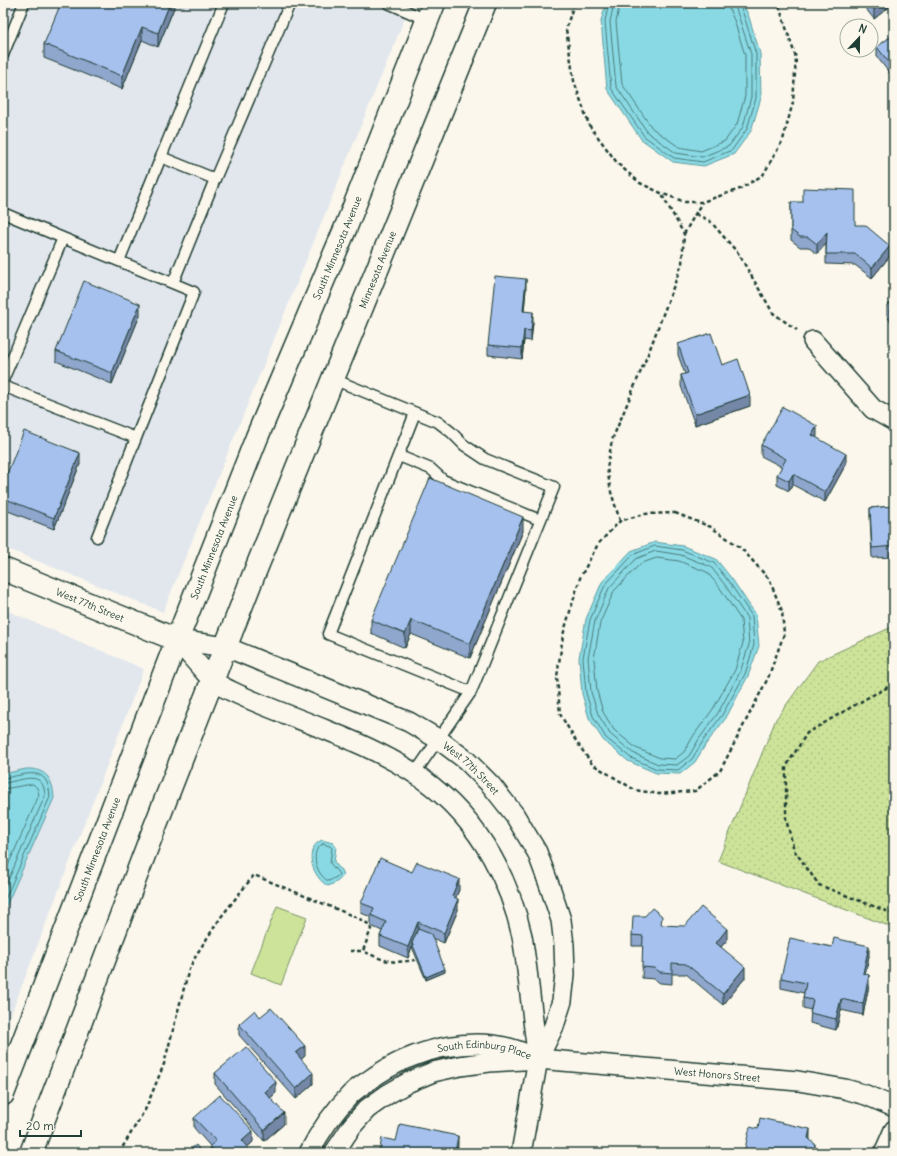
<svg xmlns="http://www.w3.org/2000/svg" width="897" height="1156" font-family="Delius,sans-serif">
  <defs>
    <pattern id="green-dots" width="8" height="8" patternUnits="userSpaceOnUse"><rect width="8" height="8" fill="#cde399"/><path d="M2 2h.1M6 6h.1" fill="none" stroke="#b0c484" stroke-width="1.8" stroke-linecap="round"/></pattern>
  </defs>
  <rect width="100%" height="100%" fill="#fbf7ec"/>
  <filter id="ink" filterUnits="userSpaceOnUse"><feTurbulence type="fractalNoise" baseFrequency=".025" numOctaves="2"/><feDisplacementMap in="SourceGraphic" scale="8" xChannelSelector="R" yChannelSelector="G"/><feConvolveMatrix kernelMatrix="1 2 1 2 8 2 1 2 1" color-interpolation-filters="sRGB"/></filter>
  <g filter="url(#ink)">
    <path fill="#e2e7ed" d="M3,3H411L163,612L3,547Z
      M3,609L144,669L3,1035Z"/>
    <path fill="url(#green-dots)" stroke="#769066" d="M894,626V928L718,861L776,719L818,661Z"/>
    <path fill="#cde399" stroke="#769066" d="M277,906L307,917L281,985L251,973Z"/>
    <path fill="#89d9e4" stroke="#5f9b9e" d="M606,3H742L748,14L760,53L761,98L751,131L734,154L704,166L673,162L641,139L607,89L601,21Z
      M655,542L683,546L716,559L732,579L756,615L759,646L748,676L726,718L706,744L695,762L680,774L656,773L628,761L603,740L589,718L582,694L579,658L586,619L602,582L631,551Z
      M26,769C46,768 53,779 54,798L3,913V774Z
      M322,840L333,843L336,847L334,862L341,870L343,875C341,880 334,884 328,886C313,878 302,849 322,840Z"/>
    <g fill="none" stroke-linecap="round" stroke-linejoin="round">
      <path stroke="#497b7a" stroke-width="1" d="M609,3L605,21L611,88L644,136L674,158L703,162L732,150L747,129L756,98V54L744,16L739,3
        M614,3L610,22L616,86L648,133L676,153L702,157L729,146L743,127L751,97V54L734,3
        M620,3L616,22L622,84L652,128L679,147L701,151L725,141L737,124L745,96V55L734,20L729,9L728,3
        M655,546L682,550L714,563L729,582L752,616L754,645L745,674L722,715L703,741L692,759L678,770L657,769L631,758L606,738L593,716L586,693L583,658L590,620L605,585L633,555Z
        M656,551L681,555L711,567L725,585L747,618L749,645L740,672L718,713L699,739L689,756L677,765L658,764L633,753L610,734L598,714L591,692L588,658L595,621L609,588L636,559Z
        M657,558L679,561L707,572L720,588L741,620L743,643L735,670L713,709L694,735L684,752L675,759L660,758L636,748L614,730L603,712L597,691L594,659L600,623L614,591L640,564Z
        M3,778C25,776 48,762 50,797L3,904
        M3,783C20,782 44,767 45,796L3,892
        M3,789L33,784L37,788L39,795L3,877
        M323,844L330,846L332,848L330,863L339,874L338,876L329,881C317,877 308,850 323,844Z"/>
      <defs>
        <path id="lane" d="M224,3L161,157L215,179L290,3
          M388,3L427,20
          M3,55L24,3
          M3,213L63,238
          M119,261L161,157
          M173,283L215,179
          M333,379L438,422L451,432L464,445L485,459L554,487L471,692L415,773
          M3,380L63,238L194,292L136,438L3,386
          M415,413L328,634L471,692
          M399,456L431,469L443,480L540,520
          M97,537L136,438"/>
        <g id="street">
          <path d="M813,341L873,409L894,421"/>
          <path id="s1" d="M177,640L226,647L409,722L438,739L466,760L491,785L514,814L537,852L550,887L561,920L564,945L565,974L562,1001L554,1026L538,1059L521,1153"/>
          <path d="M177,640C186,650 194,660 203,670C206,673 209,678 213,681C218,685 225,688 231,691C262,706 295,717 326,730C398,758 453,788 492,857C506,882 516,909 522,936C529,977 532,1018 538,1059"/>
          <path id="s2" d="M309,1153C320,1131 334,1111 351,1094C356,1089 362,1085 368,1081C413,1048 478,1031 531,1056"/>
          <path id="s3" d="M334,1153L352,1126L367,1109L388,1094L409,1082L433,1072L460,1066L489,1062L538,1059L798,1081L845,1089L866,1095L894,1107"/>
          <path d="M884,1153L894,1130"/>
        </g>
        <g id="secondary">
          <path id="s4" d="M3,569L177,640"/>
        </g>
        <g id="primary">
          <path id="s5" d="M3,1094L177,640L257,437L346,227L434,3"/>
          <path id="s6" d="M31,1153L149,842L252,579L485,3"/>
        </g>
      </defs>
      <use href="#lane" stroke="#1f3d34" stroke-width="13"/>
      <use href="#street" stroke="#1f3d34" stroke-width="22"/>
      <use href="#secondary" stroke="#1f3d34" stroke-width="25"/>
      <use href="#primary" stroke="#1f3d34" stroke-width="25"/>
      <path stroke="#1f3d34" stroke-width="2.5" stroke-dasharray="4 3" stroke-linecap="butt" d="M574,3L566,29L574,81L589,125L618,164L640,183L661,193L685,202H702L740,189L763,175L783,140L793,102L796,58L778,3
        M696,214L710,221L738,253L773,313L797,330
        M684,234L702,202
        M675,513L711,527L741,548L769,579L782,611L784,634L768,678L720,771L695,791L659,794L635,790L592,764L576,741L560,714L557,677L563,635L580,578L598,544L620,521L644,514Z
        M620,521L611,492L607,468L612,440L648,354L682,264L684,234L661,193
        M894,684L867,698L807,733L786,767V819L794,850L819,885L894,914
        M350,951H363
        M3,966L6,968
        M119,1153L146,1108L164,1064L189,969L198,952L221,917L254,875L358,918L370,925L371,929L363,951C384,961 391,964 415,960"/>
      <use href="#lane" stroke="#fbf7ec" stroke-width="10"/>
      <use href="#street" stroke="#fbf7ec" stroke-width="19"/>
      <use href="#secondary" stroke="#fbf7ec" stroke-width="22"/>
      <use href="#primary" stroke="#fbf7ec" stroke-width="22"/>
    </g>
    <path fill="#8fa6cd" stroke="#1f3d34" d="M176,3L158,47L142,40L122,89L44,58V44Z
      M861,3H894L874,19Z
      M894,34V79L877,57V47Z
      M791,202L855,225L890,256L872,278L855,265L826,264V243L817,254L808,247H800L791,240Z
      M526,289L524,311L533,323L531,341L524,340L522,359L488,355V345Z
      M894,302V329L887,315V305Z
      M140,315L112,384L56,361V351Z
      M678,344L722,365L750,406L695,425L681,386V375L685,374L678,355Z
      M817,436L816,437L846,464L825,502L793,485L789,491L777,485V475L782,467L761,456V445Z
      M80,464L54,529L3,509V484Z
      M892,477H894V557L872,558L870,518V508L893,506Z
      M523,531L470,658L411,634L405,648L371,633V620Z
      M412,872L459,890L455,898L458,910L444,943L432,938L445,972L426,980L412,947L408,958L380,946V936L382,931L371,926V917L361,913V903Z
      M662,925L727,940L721,947L745,978L723,1005L686,974H672V984L660,983L654,979L642,978L643,946H632V935Z
      M869,956L865,974L869,985L863,1015L841,1010L836,1030L810,1023L811,1010L803,1008V998L804,993L781,988V978Z
      M260,1017L305,1056L301,1059L313,1084L296,1099L239,1035V1024Z
      M215,1073L276,1093L270,1098L284,1124L264,1141L215,1084Z
      M194,1118L253,1142L247,1147L252,1153H210V1146L194,1128Z
      M810,1140L815,1153H745V1148Z"/>
    <path fill="#7487a7" stroke="#1f3d34" d="M170,3H176L158,47V33Z
      M881,3H894L874,19V9Z
      M142,27V40L122,89V76Z
      M827,232V243L817,254V244Z
      M890,246V256L872,278V268Z
      M526,279V289L523,322V311Z
      M140,304V315L112,384V373Z
      M533,312V323L531,341V331Z
      M524,330V340L522,359V348Z
      M750,395V406L695,425V414Z
      M817,426V436L812,445V435Z
      M80,453V464L54,529V518Z
      M846,454V464L825,502V492Z
      M793,474V485L789,491V481Z
      M523,517V531L470,658V644Z
      M411,620V634L405,648V634Z
      M459,879V890L452,907V896Z
      M458,899V910L444,943V933Z
      M418,922V932L412,943V947L408,958V947Z
      M727,929V940L716,953V943Z
      M869,946V956L863,984V973Z
      M745,967V978L723,1005V994Z
      M445,969V972L426,980V977Z
      M869,975V985L863,1015V1004Z
      M841,999V1010L836,1030V1019Z
      M305,1046V1056L296,1064V1053Z
      M313,1073V1084L296,1099V1089Z
      M276,1082V1093L265,1102V1092Z
      M284,1113V1124L264,1141V1130Z
      M810,1129V1140L808,1149V1138Z
      M253,1131V1142L242,1152V1141Z
      M458,1136V1147L457,1153H455Z
      M815,1144V1153H813Z"/>
    <path fill="#a6c1ee" stroke="#1f3d34" d="M61,3H170L158,33L142,27L122,76L44,44Z
      M870,3H881L874,9Z
      M894,34V69L877,47Z
      M803,188L855,190V225H865L890,246L872,268L855,254H826L827,232L817,244L808,237H800L791,230V202H803Z
      M495,276L526,279L523,311L533,312L531,331L524,330L522,348L488,345Z
      M84,281L140,304L112,373L56,351Z
      M894,302V319L887,305Z
      M711,333L722,365L738,359L750,395L695,414L681,375L688,373L678,344Z
      M783,407L817,426L812,435L846,454L825,492L793,474L789,481L777,475L786,459L761,445Z
      M24,431L80,453L54,518L3,498V484Z
      M892,477H894V503Z
      M430,478L523,517L470,644L411,620L405,634L371,620Z
      M894,506V546L872,548L870,508Z
      M380,858L412,872L417,862L459,879L452,896L458,899L444,933L418,922L408,947L380,936L386,922L371,915L374,908L361,903Z
      M701,907L727,929L716,943L745,967L723,994L686,964L672,963V973L660,972L654,968L642,967L643,936L632,935L633,916H645L652,908L662,916L661,925L685,926Z
      M418,929L431,934L445,969L426,977L412,943Z
      M790,938L832,947L834,938L869,946L863,973L869,975L863,1004L841,999L836,1019L810,1013L813,1000L803,998L806,983L781,978Z
      M271,1008L305,1046L296,1053L313,1073L296,1089L239,1024L255,1010L260,1017Z
      M246,1047L276,1082L265,1092L284,1113L264,1130L215,1073Z
      M220,1095L253,1131L242,1141L252,1153H216L210,1146L216,1141L194,1118Z
      M760,1118L810,1129L808,1138L815,1144L813,1153H751L745,1148L750,1127L758,1129Z
      M400,1124L458,1136L455,1153H379L382,1138L396,1141Z
      M196,1145L202,1153H186Z"/>
  </g>
  <g text-anchor="middle" stroke-width="3" stroke-linejoin="round" paint-order="stroke">
    <g font-size="10" fill="#1f3d34" stroke="#fbf7ec">
      <text dy="4" stroke="none"><textPath href="#s5" startOffset="910">South Minnesota Avenue</textPath></text>
      <text dy="4" stroke="none"><textPath href="#s6" startOffset="949">Minnesota Avenue</textPath></text>
      <text dy="4" stroke="none"><textPath href="#s5" startOffset="586">South Minnesota Avenue</textPath></text>
      <text dy="4" stroke="none"><textPath href="#s4" startOffset="94">West 77th Street</textPath></text>
      <text dy="4" stroke="none"><textPath href="#s1" startOffset="325">West 77th Street</textPath></text>
      <text dy="4" stroke="none"><textPath href="#s5" startOffset="262">South Minnesota Avenue</textPath></text>
      <text dy="4" stroke="none"><textPath href="#s2" startOffset="219">South Edinburg Place</textPath></text>
      <text dy="4" stroke="none"><textPath href="#s3" startOffset="417">West Honors Street</textPath></text>
    </g>
  </g>
  <rect width="897" height="1156" fill="none" stroke="#fbf7ec" stroke-width="16"/>
  <rect x="8" y="8" width="881" height="1140" fill="none" stroke="#1f3d34" stroke-width="1.5" filter="url(#ink)"/>
  <g transform="translate(859 38) rotate(22)"><circle r="19" fill="#fbf7ec" stroke="#a3ada2"/>
  <path d="M0-3L7 15L0 10L-7 15Z" fill="#1f3d34"/>
  <text y="-6" font-size="11" font-weight="bold" text-anchor="middle" fill="#1f3d34">N</text>
  </g>
  <path d="M20 1130v6h61v-6" fill="none" stroke="#1f3d34" stroke-width="2"/>
  <text x="26" y="1130" font-size="12" fill="#1f3d34" stroke="#fbf7ec" stroke-width="3" paint-order="stroke">20 m</text>
</svg>
